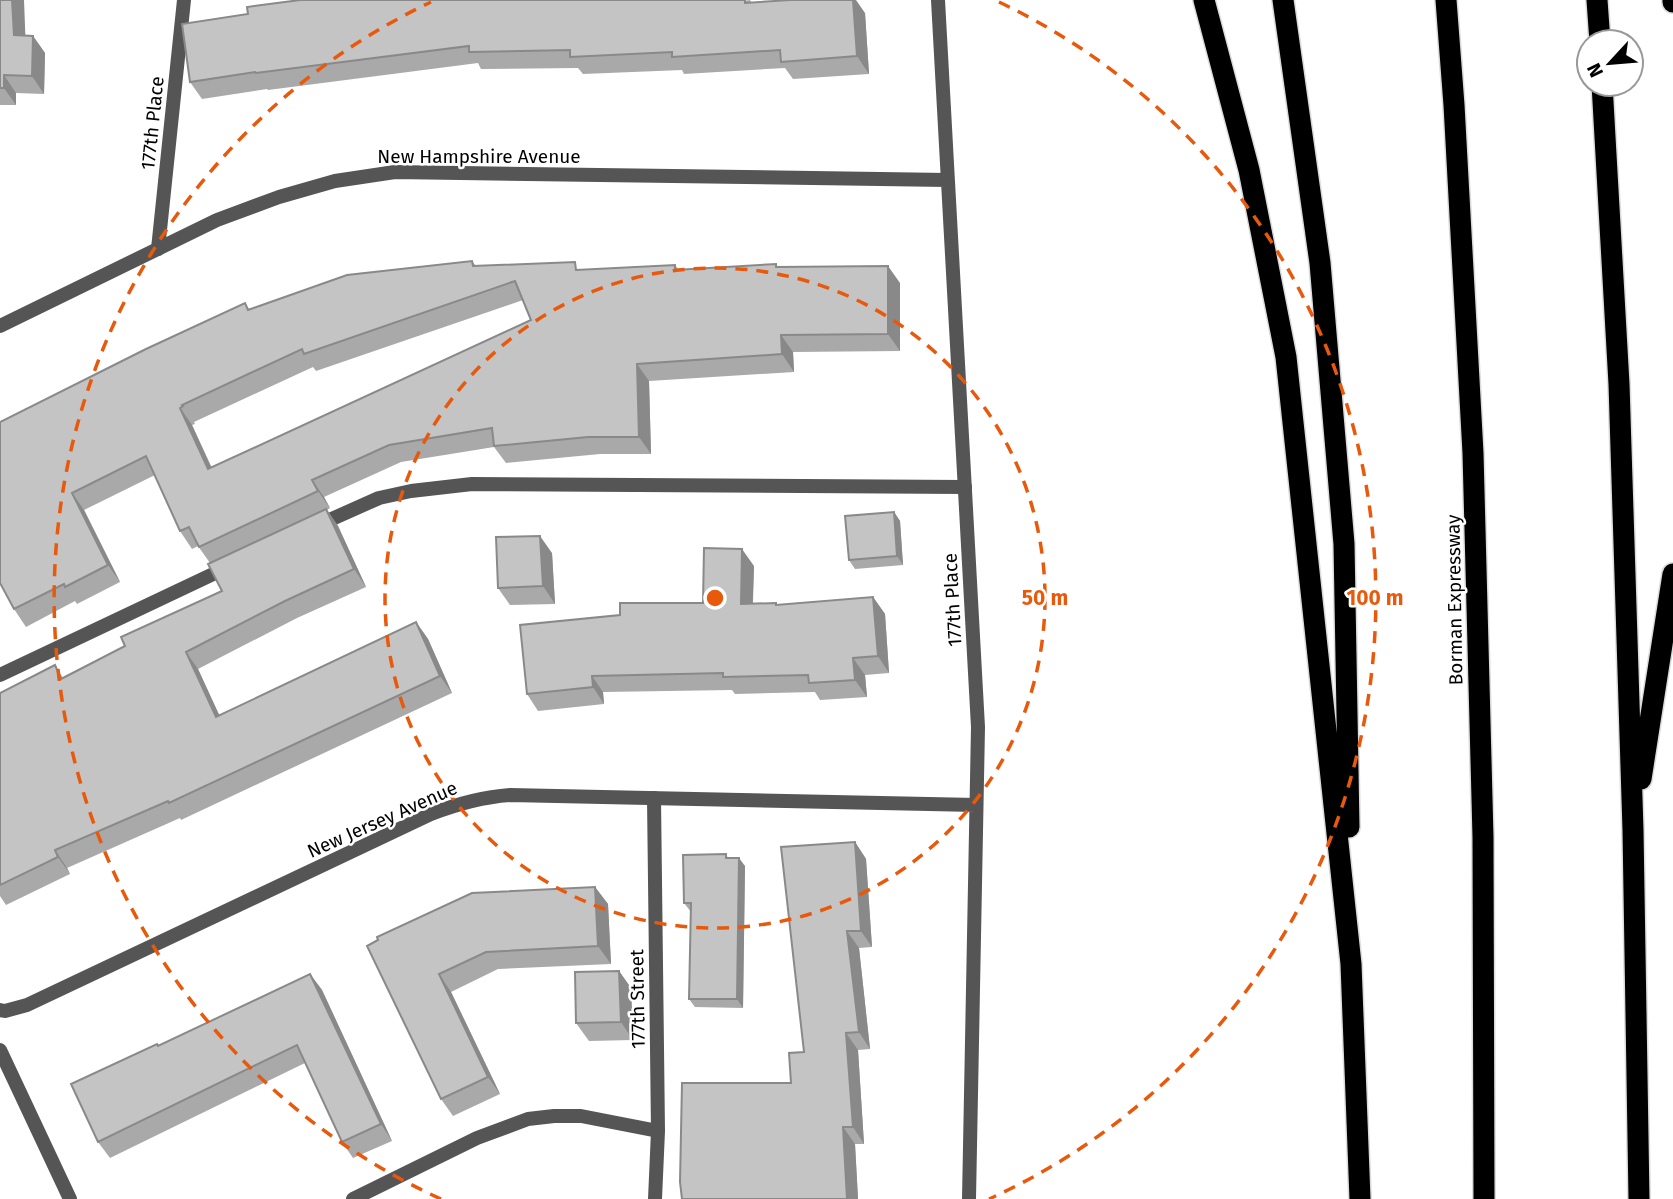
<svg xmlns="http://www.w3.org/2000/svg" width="1673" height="1199" font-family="'Fira Sans',sans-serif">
  <rect width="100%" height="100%" fill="#fff"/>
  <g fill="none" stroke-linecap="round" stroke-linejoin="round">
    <defs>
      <path id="highway" d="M1204,0L1249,170L1286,357L1351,964L1360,1199
        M1283,0L1320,263L1344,544L1349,827
        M1446,0L1454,105L1473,453L1483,837L1484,1199
        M1597,0L1600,42
        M1673,0V2
        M1602,84L1619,384L1633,830L1639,1199
        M1641,779L1673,574"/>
    </defs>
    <use href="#highway" stroke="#dbdbdb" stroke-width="24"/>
    <path stroke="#555" stroke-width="14" d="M158,249L184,0
      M316,526L379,498L411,491L472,484L965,487
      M0,675L228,567
      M654,798L658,1131L655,1199
      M0,1050L70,1199
      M353,1199L477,1138L528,1119L554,1116H581L658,1131"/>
    <path stroke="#555" stroke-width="14" d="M938,0L978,727L969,1199
      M0,326L217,220L279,197L335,181L395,172L947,180
      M0,1010L5,1011L27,1005L431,814C457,804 482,797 510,795L976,805"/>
    <use href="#highway" stroke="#000" stroke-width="21"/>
  </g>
  <path fill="#a9a9a9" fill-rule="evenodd" d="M0,0L25,36H33L45,53L44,94L16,93V105H0Z
    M750,0L752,3L865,13L869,74L793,79L785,68L684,74L682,70L583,74L578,68L481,69L478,63L268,90L267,89L202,99L190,82Z
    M472,261L476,266L581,270L675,265L679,270L776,264L778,267L900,283V351L793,352L794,372L649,381L651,454H600L506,463L494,447L401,462L324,497L330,508L327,510L338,526L366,587L297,618L198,669L219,715L416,622L428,639L452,693L181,820L180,818L67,868L70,874L6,905L0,896V693L55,665L63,678L125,646L222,591L210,563L198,546L192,549L180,531L155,475L84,510L120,582L77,604L75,601L26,627L14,609L0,422L245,303L249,309ZM523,300L531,320L212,468L192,425L195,424L194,422L313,367L316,371Z
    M894,512L900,521L903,565L855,569L849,560Z
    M552,553L555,604L510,605L498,588Z
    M754,566L753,603L777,605L873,597L885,614L889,673L865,675L867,697L820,700L815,692L735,694L732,690L603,692L604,704L538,711L527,694L620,615L703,603Z
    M855,842L866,859L872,947L859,948L870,1049L858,1050L864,1144H855L858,1199H682L791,1083L804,1052Z
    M726,854L728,858L745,866L743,1008L695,1007L689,999L691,912L684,903Z
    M595,887L608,904L611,964L498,969L451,992L500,1094L453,1116L441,1099L367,946Z
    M619,971L631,988L633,1040L589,1041L576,1023Z
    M310,974L322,990L392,1141L353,1158L342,1142L305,1063L110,1158L98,1142L159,1046Z"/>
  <path fill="#898989" d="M12,0H24L26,52L14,35Z
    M853,0H856L865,13L869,74L857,56Z
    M33,36L45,53L44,94L32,76Z
    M4,75L16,93V105L4,88Z
    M888,266L900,283V351L888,334Z
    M781,335L793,352L794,372L782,354Z
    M637,364L649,381L651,454L639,437Z
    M180,408L192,425L220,487L208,469Z
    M312,480L324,497L330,508L318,491Z
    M72,493L84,510L120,582L108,565Z
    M326,509L338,526L366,587L354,569Z
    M894,512L900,521L903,565L897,556Z
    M540,536L552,553L555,604L543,586Z
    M742,549L754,566L752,620L741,604Z
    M873,597L885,614L889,673L878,656Z
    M416,622L428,639L452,693L440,676Z
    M186,652L198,669L228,734L216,717Z
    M853,658L865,675L867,697L855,680Z
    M592,676L603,692L604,704L593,687Z
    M855,842L866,859L872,947L861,931Z
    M55,850L67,868L70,874L58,857Z
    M739,858L745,866L743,1008L737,999Z
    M595,887L608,904L611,964L598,946Z
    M847,931L859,948L870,1049L859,1032Z
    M619,971L631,988L633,1040L621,1022Z
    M310,974L322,990L392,1141L381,1124Z
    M439,974L451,992L500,1094L488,1077Z
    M846,1033L858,1050L864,1144L853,1127Z
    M843,1127L855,1144L858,1199H847Z"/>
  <path fill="#c4c4c4" stroke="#898989" stroke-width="2" fill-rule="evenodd" d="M0,0H12L14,35L33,36L32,76L4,75V88H0Z
    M300,0H745V3L790,0H853L857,56L781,62L780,50L672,57V52L570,57V50L469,52V46L256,73L255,72L190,82L182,24L248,14L247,7Z
    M472,261L473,266L575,262L576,270L675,265V270L776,264V267L888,266V334L781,335L782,354L637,364L639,437H588L494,446L492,428L389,445L312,480L318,491L199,547L189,527L180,531L146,456L72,493L108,565L65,587L64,584L14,609L0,583V422L146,349L245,303L248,310L347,275ZM515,281L531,320L208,469L180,408L183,406L182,405L302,349L304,354Z
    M326,509L354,569L285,601L186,652L216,717L416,622L440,676L169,803L168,801L55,850L58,857L0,885V693L55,665L61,679L125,646L121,637L222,591L208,564Z
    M894,512L897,556L849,560L845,516Z
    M540,536L543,586L498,588L496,537Z
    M704,548L742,549L741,604L776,603V605L873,597L878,656L853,658L855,680L809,683L808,675L723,677V673L592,676L593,687L527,694L520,625L620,615V603H703Z
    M855,842L861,931H847L859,1032L846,1033L853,1127H843L847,1199H682L680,1182L682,1083H791L789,1053L804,1052L781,847Z
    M726,854V858H739L737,999H689L691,903H684L683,855Z
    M595,887L598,946L486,952L439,974L488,1077L441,1099L367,946L378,940L377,937L472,893Z
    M619,971L621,1022L576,1023L575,972Z
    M310,974L381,1124L342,1142L297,1045L98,1142L71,1084L157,1044L158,1046Z"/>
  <g fill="none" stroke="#e8590c" stroke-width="3.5" stroke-dasharray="12 9">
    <circle cx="715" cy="598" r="330"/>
    <path d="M441 1199A660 660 0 0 1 431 2M999 2A660 660 0 0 1 989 1199"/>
  </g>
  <g text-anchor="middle" stroke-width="5" stroke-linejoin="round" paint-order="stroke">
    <g font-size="19" fill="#000" stroke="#fff">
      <text transform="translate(152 123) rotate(-84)" y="7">177th Place</text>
      <text x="479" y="163">New Hampshire Avenue</text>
      <text transform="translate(952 600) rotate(-93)" y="7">177th Place</text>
      <text transform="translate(1454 600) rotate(-91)" y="7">Borman Expressway</text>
      <text transform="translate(382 819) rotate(-24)" y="7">New Jersey Avenue</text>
      <text transform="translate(637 999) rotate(-91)" y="7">177th Street</text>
    </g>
  </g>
  <circle cx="715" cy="598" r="10" fill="#e8590c" stroke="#fff" stroke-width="3.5"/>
  <g font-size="21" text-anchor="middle" font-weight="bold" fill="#e8590c" stroke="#fff" stroke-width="5" stroke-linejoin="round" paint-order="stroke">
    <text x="1045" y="605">50 m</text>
    <text x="1375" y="605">100 m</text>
  </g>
  <g transform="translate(1610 63) rotate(244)"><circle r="33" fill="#ffffff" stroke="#999999" stroke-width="2"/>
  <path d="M0-5L12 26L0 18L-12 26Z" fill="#000000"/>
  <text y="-10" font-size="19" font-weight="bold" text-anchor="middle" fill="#000000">N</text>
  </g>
</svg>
